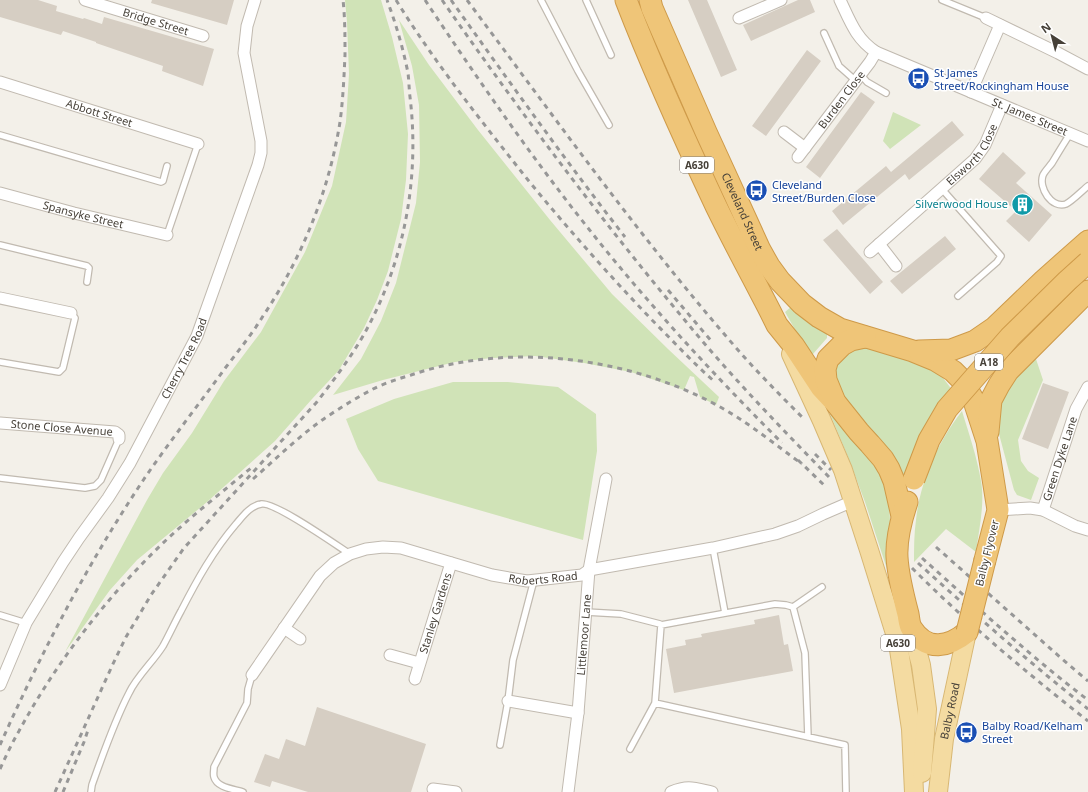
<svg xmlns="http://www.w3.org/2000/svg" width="1088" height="792" font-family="'Noto Sans',sans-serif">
  <rect width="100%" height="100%" fill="#f3f0e9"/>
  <path fill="#d0e3b7" d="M345,0H381L392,37L403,83L408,134L406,180L401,219L388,271L377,300L364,328L339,370L312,399L275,441L207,502L137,560L110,590L65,652L147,500L163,473L192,433L224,381L261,332L305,252L332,186L346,122L349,74L347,22Z
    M399,20L429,65L478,130L550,220L612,294L668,349L719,397L716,405L700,397L694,377L690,376L684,390L631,372L584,363L535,356L492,358L455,362L383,380L333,395L361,359L381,321L396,283L416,203L420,162L419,105L412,66Z
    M893,112L921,125L890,149L883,141Z
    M792,306L827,333V338L813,354H809L785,312Z
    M862,347L904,358L933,370L943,378L953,391L918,446L903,478L846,405L833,370L844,353Z
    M1035,356L1043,380L1018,440L1021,461L1028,471L1039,478L1031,500L1017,495L1014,490L995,419L1008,384Z
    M453,382H508L558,387L596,414L597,451L583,540L378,481L358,449L346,419L394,399Z
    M828,409L884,476L889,500L890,520L889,537L890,569H887L865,502L848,457Z
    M962,411C969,434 977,457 981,481C985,504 979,529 976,552L946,529L914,562C914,548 914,534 916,520C919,491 930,461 945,436C950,427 956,419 962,411Z"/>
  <path fill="#d6cec3" d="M0,0H38L57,6L56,11L83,19L84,18L102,24L104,17L214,49L203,86L162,71L163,66L96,43V42L63,31L61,35L0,17Z
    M152,0H234L227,25L151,3Z
    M688,0H707L737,70L721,77Z
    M798,0H810L815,12L751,41L743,25Z
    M807,50L821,61L766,136L752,126Z
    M861,92L875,102L820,178L806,167Z
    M952,121L964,135L909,180L905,174L843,225L832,211L886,166L891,172Z
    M1003,152L1026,173L1016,183L1052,215L1029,242L1006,221L1016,211L979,179Z
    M837,229L883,282L870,294L823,240Z
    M945,236L956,249L902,294L890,281Z
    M1043,383L1069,392L1048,449L1022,439Z
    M779,615L784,645L788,644L793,671L674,693L666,649L686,645L685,640L702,637L701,634L755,624L754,620Z
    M317,707L426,744L411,792H308L272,781L270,787L254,782L265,754L279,759L286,739L305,746Z"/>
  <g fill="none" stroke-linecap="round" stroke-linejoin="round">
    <defs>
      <path id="lane" d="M541,0L578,71L609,125
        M586,0L611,55
        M942,0L986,18
        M824,33L839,66L856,81
        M861,75L867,82L886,93
        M1070,134C1064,143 1058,153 1052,163C1049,167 1045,171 1043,175C1038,188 1052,209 1066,204C1071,202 1083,190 1088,186
        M0,135L161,182L163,181L167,166
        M941,188L1001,256L997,262L958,296
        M167,235L198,144
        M0,245L87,266L89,268L87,282
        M0,362L59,372L63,368L75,318L71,313
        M0,478L85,488L95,486L101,480L119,439
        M713,548L725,613
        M793,607L822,587
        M586,612L621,614L660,624L661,625L655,703L630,749
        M0,615L26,623
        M661,625L775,604L786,605L793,607L805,653L808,737
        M655,703L845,745L846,792
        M500,745L508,701L513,660L534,580
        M91,792L92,785C103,754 114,722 129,693C137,676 153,662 163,646C169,635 175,622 181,611C197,580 213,551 236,524C243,516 250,506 261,504C274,501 336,545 350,554
        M243,792C234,789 217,788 214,777C213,774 214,771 214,767L247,703L248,689L252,675"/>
      <g id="street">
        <path id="s1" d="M85,0L203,36"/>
        <path id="s2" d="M840,0C850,21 856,39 876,52L1088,141"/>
        <path d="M739,18L781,0"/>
        <path d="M986,18L1058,53L1088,69"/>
        <path id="s3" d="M0,82L198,144"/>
        <path d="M971,92L1000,25"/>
        <path d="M784,132L805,148"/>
        <path id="s4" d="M798,157L870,62L876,52"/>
        <path id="s5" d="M0,193L74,213L167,235"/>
        <path d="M879,244L896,266"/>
        <path id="s6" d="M870,252L975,159L985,145L1002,105"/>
        <path d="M0,298L71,313"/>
        <path id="s7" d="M0,423L115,432L119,435V439"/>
        <path d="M998,510L1030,508L1043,510L1075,526L1088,530"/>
        <path id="s8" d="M1043,510L1076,409L1088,387"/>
        <path d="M284,628L300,639"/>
        <path d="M390,655L419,663"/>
        <path id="s9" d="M252,675L320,576L334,563L350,554L366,549L383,547L401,548L492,575L527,581L582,575L589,570L713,548L775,534L798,526L823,514L853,501"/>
        <path id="s10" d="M415,679L451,563"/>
        <path id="s11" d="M0,685L26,623L63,562L79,538L108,498L130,463L197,336L258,165L261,153V141L244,53L247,26L255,0"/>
        <path d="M508,701L578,713"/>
        <path d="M433,789L456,792"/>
        <path id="s12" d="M568,792L578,713L589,570L606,479"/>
        <path d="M671,792C688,785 694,788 712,792"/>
      </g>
      <g id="primary">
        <path d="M791,354L822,421L843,470L869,550L898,643L911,729L914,792"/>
        <path d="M911,628L921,665L927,709L922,773"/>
        <path id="s13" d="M938,792L944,739L967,632"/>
      </g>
      <g id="highway">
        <path d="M626,0C653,70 684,138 716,206C733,241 752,276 770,311L777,325L794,346L821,387L835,402"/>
        <path id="s14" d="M650,0L652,8L706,132L760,250L769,266L780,281L802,304L819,317L840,329L913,351L935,360L953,371L962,380L974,401L987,441L998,510L985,560"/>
        <path d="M865,337L851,340L842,345L828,359L825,369L826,380L835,402L859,432L870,444L883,459L889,469L894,481L902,516"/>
        <path d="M919,351L951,350L975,341L994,328L1044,280L1088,241"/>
        <path d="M988,432L991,400L999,385L1008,371L1088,291"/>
        <path d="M907,502C901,520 896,538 897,557C898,576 903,595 908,614C909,619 909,625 912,629C927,652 949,647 967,632"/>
      </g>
    </defs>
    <use href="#lane" stroke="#c1bab0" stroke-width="8"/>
    <use href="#street" stroke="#c1bab0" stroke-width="13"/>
    <use href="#primary" stroke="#d8b773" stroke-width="20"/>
    <use href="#highway" stroke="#ce9a49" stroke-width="23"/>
    <use href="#lane" stroke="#fff" stroke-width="5.5"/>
    <use href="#street" stroke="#fff" stroke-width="11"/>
    <use href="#primary" stroke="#f4dba1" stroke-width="18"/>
    <use href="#highway" stroke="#efc578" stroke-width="21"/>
    <path stroke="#979797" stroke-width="3" stroke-dasharray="5 5" stroke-linecap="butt" d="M396,0C435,63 482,122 528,180C568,229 609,275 652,320C673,341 693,363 715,382
      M425,0C477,78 530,155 588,228C648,304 714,375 782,443
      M442,0C518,109 598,216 683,318C729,374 779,426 830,478
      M451,0C508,80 565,160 625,237
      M467,0C555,118 641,239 738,350C759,374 782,397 805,420
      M668,290L713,343
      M815,454L831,470
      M798,460L825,486
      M253,479C278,457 301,434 328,416C343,406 358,397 373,389C385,383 398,379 411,375C510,341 631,357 722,408C750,424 776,445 802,464
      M936,547L1061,658L1088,681
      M922,558C977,607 1030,656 1088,700
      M918,563C973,613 1029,662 1088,709
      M912,568C967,623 1027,673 1088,721
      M0,745C41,653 88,563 144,479C170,441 199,404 226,367C239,350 252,334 263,316C302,258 329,191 340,122C343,100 344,77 345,55C345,36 345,18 343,0
      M0,769C6,756 12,743 19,731C56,663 105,599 161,545C189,518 221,493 251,468
      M55,792L112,666L126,637L151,595L184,548L316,403C333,381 349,360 363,336C404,264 420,179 410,97C409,89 409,81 408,73C403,48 396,24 387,0
      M63,792L84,742L89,727"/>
    <defs>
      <path id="highway-bridge" d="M914,479L929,440L947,409L1010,337L1067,281L1088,262
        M967,632L985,560"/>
    </defs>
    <use href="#highway-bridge" stroke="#ce9a49" stroke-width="23" stroke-linecap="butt"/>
    <use href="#highway-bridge" stroke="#efc578" stroke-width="21"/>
  </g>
  <defs>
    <symbol id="bus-disc" viewBox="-11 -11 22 22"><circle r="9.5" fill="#1a4fb4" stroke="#fff"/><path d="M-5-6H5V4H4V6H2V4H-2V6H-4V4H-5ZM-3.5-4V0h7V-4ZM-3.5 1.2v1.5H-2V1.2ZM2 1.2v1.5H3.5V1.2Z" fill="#fff"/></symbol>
    <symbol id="building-disc" viewBox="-11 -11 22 22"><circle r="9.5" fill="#0f9aa8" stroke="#fff"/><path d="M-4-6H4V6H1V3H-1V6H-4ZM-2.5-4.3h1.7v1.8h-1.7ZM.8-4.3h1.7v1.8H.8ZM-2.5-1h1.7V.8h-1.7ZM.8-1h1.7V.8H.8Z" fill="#fff"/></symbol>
  </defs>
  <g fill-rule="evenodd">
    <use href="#bus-disc" x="906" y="66" width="25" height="25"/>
    <use href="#bus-disc" x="744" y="178" width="25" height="25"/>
    <use href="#building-disc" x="1010" y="192" width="25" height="25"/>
    <use href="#bus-disc" x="954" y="720" width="25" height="25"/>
  </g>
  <g text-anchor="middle" stroke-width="3" stroke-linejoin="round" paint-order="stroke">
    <g fill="#fff" stroke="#7e7974" stroke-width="1">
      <rect x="680" y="157" width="34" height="16" rx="3"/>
      <rect x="975" y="354" width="28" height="16" rx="3"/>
      <rect x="881" y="635" width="34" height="16" rx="3"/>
    </g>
    <g font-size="10" font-weight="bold" fill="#464038">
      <text x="697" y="169">A630</text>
      <text x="989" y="366">A18</text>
      <text x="898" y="647">A630</text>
    </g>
    <g font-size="11" fill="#464038" stroke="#fff">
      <text dy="4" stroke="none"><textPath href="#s1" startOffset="74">Bridge Street</textPath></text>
      <text dy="4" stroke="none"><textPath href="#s4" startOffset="72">Burden Close</textPath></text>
      <text dy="4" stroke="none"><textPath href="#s3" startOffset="104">Abbott Street</textPath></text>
      <text dy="4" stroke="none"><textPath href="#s2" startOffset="231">St. James Street</textPath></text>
      <text dy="4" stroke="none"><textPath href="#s6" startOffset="142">Elsworth Close</textPath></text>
      <text dy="4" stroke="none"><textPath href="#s14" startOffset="231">Cleveland Street</textPath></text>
      <text dy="4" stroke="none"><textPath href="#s5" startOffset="86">Spansyke Street</textPath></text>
      <text dy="4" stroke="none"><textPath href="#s11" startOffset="376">Cherry Tree Road</textPath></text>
      <text dy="4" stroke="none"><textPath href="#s7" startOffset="62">Stone Close Avenue</textPath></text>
      <text dy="4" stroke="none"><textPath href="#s8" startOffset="54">Green Dyke Lane</textPath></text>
      <text transform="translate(987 553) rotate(-76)" y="4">Balby Flyover</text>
      <text dy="4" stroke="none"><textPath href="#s9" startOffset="356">Roberts Road</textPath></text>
      <text dy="4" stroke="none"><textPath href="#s10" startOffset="69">Stanley Gardens</textPath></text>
      <text dy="4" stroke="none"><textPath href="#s12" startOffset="158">Littlemoor Lane</textPath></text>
      <text dy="4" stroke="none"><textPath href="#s13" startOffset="82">Balby Road</textPath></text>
    </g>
    <g font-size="11" fill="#164399" stroke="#fff" text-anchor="start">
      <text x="934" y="77">St James<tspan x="934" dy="13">Street/Rockingham House</tspan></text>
      <text x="772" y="189">Cleveland<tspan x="772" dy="13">Street/Burden Close</tspan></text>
      <text x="982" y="730">Balby Road/Kelham<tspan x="982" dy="13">Street</tspan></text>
    </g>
    <g font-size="11" fill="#0d838f" stroke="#fff" text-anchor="end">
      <text x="1008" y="208">Silverwood House</text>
    </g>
  </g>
  <g transform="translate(1052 36) rotate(324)" stroke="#ffffff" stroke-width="3" paint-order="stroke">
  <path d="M0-3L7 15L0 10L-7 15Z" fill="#464038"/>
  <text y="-6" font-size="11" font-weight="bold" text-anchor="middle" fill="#464038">N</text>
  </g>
</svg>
